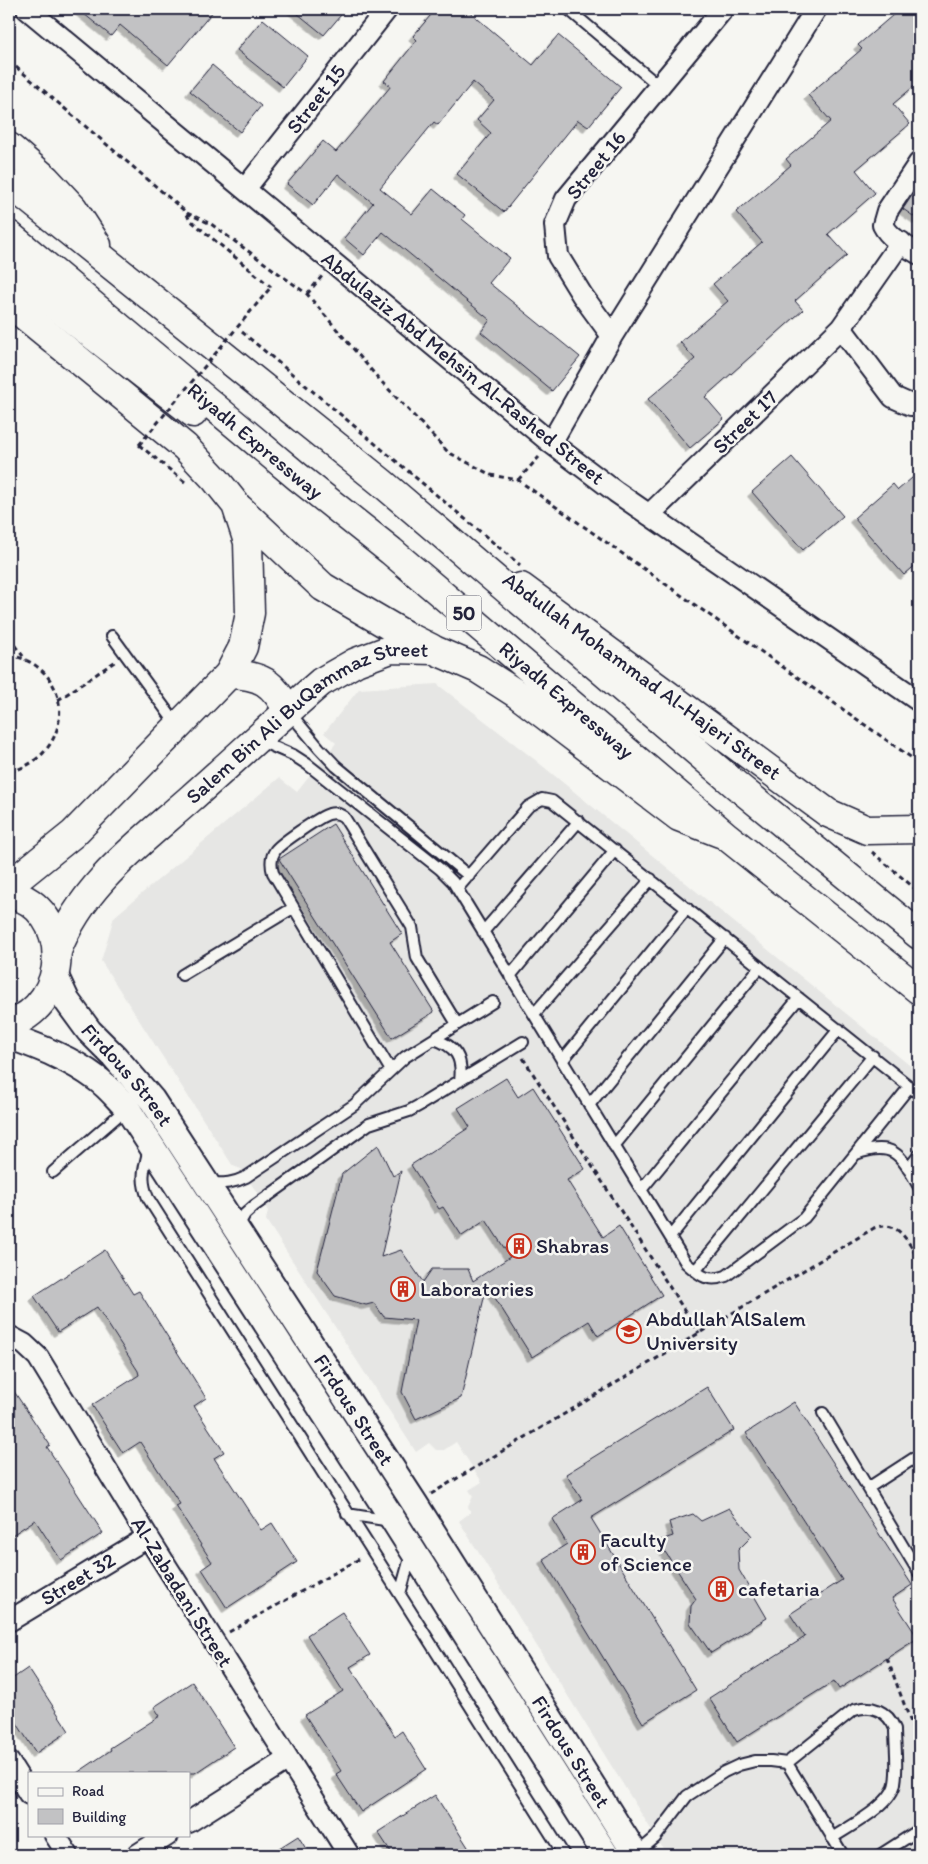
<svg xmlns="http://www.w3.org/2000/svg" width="928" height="1864" font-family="Itim,sans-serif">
  <defs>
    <filter id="shadow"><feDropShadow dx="-4.5" dy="4.5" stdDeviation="0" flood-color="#0004"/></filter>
  </defs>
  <rect width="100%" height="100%" fill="#f6f6f2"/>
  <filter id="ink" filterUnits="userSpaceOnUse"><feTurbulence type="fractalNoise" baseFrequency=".02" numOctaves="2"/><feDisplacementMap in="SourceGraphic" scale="10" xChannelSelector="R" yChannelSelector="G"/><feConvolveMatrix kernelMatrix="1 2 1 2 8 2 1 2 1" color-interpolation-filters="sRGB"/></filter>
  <g filter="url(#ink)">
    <path fill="#e6e6e4" d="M437,684L534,759L919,1073V1855H688L683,1853L667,1855L459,1521L471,1512L468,1507L473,1496L469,1490L482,1482L456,1442L444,1450H436L429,1443L416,1452L266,1220L268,1211L262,1200L241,1169L233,1166L101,961L114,917L279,778L297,792L336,743L324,733L359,689Z"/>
    <path fill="#c2c2c4" stroke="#22223b" filter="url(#shadow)" d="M78,9H215L168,65L120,25L111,36Z
      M292,9H346L324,35Z
      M436,9H466L533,65L558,35L621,87L588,127L578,120L504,212L457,174L491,133L477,120L494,100L473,82L438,125L434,122L380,188L412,214L433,189L465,215L462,219L510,258L489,283L580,357L552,391L481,332L490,320L383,232L364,255L344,238L373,203L338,174L313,205L287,184L323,141L336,152L391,86L384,81L417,40L413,36Z
      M900,9H919V82L893,104L910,124L856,170L875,193L828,234L847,255L795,301L803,310L705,397L724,419L690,448L648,399L695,359L680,342L728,301L713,284L762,242L736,212L791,165L786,159L831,121L808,95L862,49L858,45Z
      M263,19L308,56L283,87L237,50Z
      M212,65L261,106L240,132L190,91Z
      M919,185V220L903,209Z
      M792,457L843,516L803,550L752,492Z
      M919,472V562L904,575L854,518L893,484L898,490Z
      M333,824L402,934L390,942L434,1012L392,1038L279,859Z
      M506,1078L518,1097L533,1087L585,1169L567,1180L603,1237L619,1226L662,1295L598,1336L589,1321L532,1357L487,1285L461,1398L416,1419L402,1392L416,1320L384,1317L374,1303L366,1305L335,1296L317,1271L342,1174L378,1145L393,1176L401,1171L381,1257L401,1250L423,1282L432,1269H468L473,1281L510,1257L486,1220L462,1236L443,1207L439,1209L411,1165L470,1127L458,1108Z
      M105,1250L133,1294L139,1291L206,1398L194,1406L224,1452L214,1458L261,1530L272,1523L297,1562L227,1608L202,1569L212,1562L176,1506L180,1504L140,1442L123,1453L92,1405L139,1375L138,1371L97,1307L58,1332L34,1296Z
      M9,1384L50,1445L47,1447L103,1533L61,1560L35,1520L9,1537Z
      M707,1387L734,1430L591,1518L696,1690L643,1723L543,1559L567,1544L552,1519L582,1500L566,1474Z
      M794,1402L912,1585L892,1598L918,1638L839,1689L834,1681L737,1742L709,1698L805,1637L790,1614L842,1580L746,1433Z
      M729,1508L752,1536L738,1550L739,1570L767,1618L711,1653L690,1623L691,1606L696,1599L658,1541L673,1536L669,1522L693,1514L701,1521Z
      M342,1612L370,1655L350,1667L395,1736L402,1731L426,1769L361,1812L336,1774L341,1771L305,1715L343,1691L307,1635Z
      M28,1668L69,1731L36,1753L9,1711V1681Z
      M192,1682L234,1747L195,1773H77L111,1750L110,1748L160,1716L154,1707Z
      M435,1795L473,1855H393L378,1832Z
      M298,1836L310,1855H268Z"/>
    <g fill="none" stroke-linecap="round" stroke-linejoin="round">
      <defs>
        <path id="service" d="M568,9L659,86
          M112,636L177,725
          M289,712L319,748L336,766L469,876
          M258,740L293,755L307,764L440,869L453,882L686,1263C700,1275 707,1283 726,1276L804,1218L910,1086
          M457,889L528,807L542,799L552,801L919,1094
          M483,932L579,821
          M182,975L293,908
          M510,976L615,850
          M534,1014L651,879
          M434,1039C456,1046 463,1058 460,1081
          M562,1061L687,908
          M390,1069L273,873C271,866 270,858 275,851C279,844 321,816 329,814C335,812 340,814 344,817L412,927L417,958L457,1024
          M589,1105L725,938
          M614,1146L760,967
          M149,1149C144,1168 140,1179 148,1198C286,1417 427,1635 564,1855
          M856,1154C895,1140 901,1156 919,1187
          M908,1169L919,1155
          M53,1172L127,1108
          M210,1183C224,1184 234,1183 246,1177L354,1105L405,1057L493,1002
          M641,1190L799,998
          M237,1228L245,1214L254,1206L369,1124L409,1111L420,1105L523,1042
          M670,1237L839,1029
          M695,1271L873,1056
          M823,1413L919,1573
          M868,1488L919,1455
          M347,1514L391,1521
          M400,1594L411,1554
          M787,1763L852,1711C871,1703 888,1711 895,1729C895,1746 898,1766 895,1783C892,1805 850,1826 832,1838
          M636,1854L655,1838L687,1796L724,1772L739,1765L755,1761H771L787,1763L843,1855
          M880,1855L919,1830"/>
        <path id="minor" d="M27,9L551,443L616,492L919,701
          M919,163L887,211L883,225C890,239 906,246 919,254
          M245,189L387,9
          M841,328L893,397L911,405H919
          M612,336L582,295L558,256L555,225L566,199L723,9
          M551,443L612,336L816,9
          M649,515L841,328L901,242
          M9,1336L24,1344L38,1357L148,1537L349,1855
          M9,1621L148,1537
          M9,1762L29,1794
          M189,1822L288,1759
          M55,1835L68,1855
          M137,1855L168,1835"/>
        <g id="tertiary">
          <path id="s1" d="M55,975L67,1001L89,1031L114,1056L152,1100L415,1504L636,1855"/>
          <path d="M9,1036C39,1047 71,1059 96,1078C108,1086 117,1098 127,1108L394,1521L606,1855"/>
        </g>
        <g id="secondary">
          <path d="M9,303L185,447L216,480L236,505L248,542L250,613L243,647L229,674L73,834L22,875L9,883"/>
          <path d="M240,509L323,587L405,635L431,648"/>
          <path d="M521,587L828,813L867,830L919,829"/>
          <path d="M229,674C261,675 273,682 288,711"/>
          <path d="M9,893C74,910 71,1004 9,1024"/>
          <path id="s2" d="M57,951C82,885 139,844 190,799C234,760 277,720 321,682L356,662L391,649L434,650L478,669L517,694L679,817L720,833"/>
        </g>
        <g id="motorway">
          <path d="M9,147L46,179L73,208L97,245"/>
          <path d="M9,183L381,482L736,785L919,935"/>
          <path id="s3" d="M9,235L298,477L391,551L725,835L919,990"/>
          <path d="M9,270L193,413"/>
        </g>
      </defs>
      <use href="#service" stroke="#22223b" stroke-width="14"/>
      <use href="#minor" stroke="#22223b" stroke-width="24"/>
      <use href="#tertiary" stroke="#22223b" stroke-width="29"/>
      <use href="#secondary" stroke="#22223b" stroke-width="31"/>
      <use href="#motorway" stroke="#22223b" stroke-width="31"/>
      <path stroke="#22223b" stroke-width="3" stroke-dasharray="5 4" stroke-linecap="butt" d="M9,61L187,213L211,224L307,294L378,378L448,452L491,475L518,480L919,763
        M187,214L189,219L271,287
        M307,294L323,275
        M242,332L520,565
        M139,445L185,482
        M518,480L539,457
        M9,638L26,660
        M9,655C77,667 76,756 9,772
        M58,700L116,661
        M872,852L919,892
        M523,1058L699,1333
        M431,1494L874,1228C899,1219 908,1242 919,1260
        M229,1632L361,1558
        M887,1658L919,1744"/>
      <use href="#service" stroke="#f6f6f2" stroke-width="10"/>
      <use href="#minor" stroke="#f6f6f2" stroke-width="20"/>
      <use href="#tertiary" stroke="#f6f6f2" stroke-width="25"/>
      <use href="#secondary" stroke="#f6f6f2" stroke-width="28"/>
      <use href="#motorway" stroke="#f6f6f2" stroke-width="28"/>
      <path stroke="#22223b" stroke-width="3" stroke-dasharray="5 4" stroke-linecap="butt" d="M139,445L271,287"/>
    </g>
  </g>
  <defs>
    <symbol id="building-ring" viewBox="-11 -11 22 22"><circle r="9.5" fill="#f6f6f2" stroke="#c8321e" stroke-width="1.5"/><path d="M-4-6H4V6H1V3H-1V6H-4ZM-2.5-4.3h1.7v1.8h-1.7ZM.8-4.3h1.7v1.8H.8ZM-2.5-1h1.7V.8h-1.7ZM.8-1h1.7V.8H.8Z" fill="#c8321e"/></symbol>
    <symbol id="university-ring" viewBox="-11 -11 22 22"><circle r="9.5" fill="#f6f6f2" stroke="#c8321e" stroke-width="1.5"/><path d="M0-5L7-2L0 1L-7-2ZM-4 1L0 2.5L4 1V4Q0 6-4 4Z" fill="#c8321e"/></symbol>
  </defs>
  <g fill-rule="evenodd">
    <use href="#building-ring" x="505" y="1232" width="28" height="28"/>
    <use href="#building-ring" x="389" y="1275" width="28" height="28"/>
    <use href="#university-ring" x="615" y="1317" width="28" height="28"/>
    <use href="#building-ring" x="569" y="1538" width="28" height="28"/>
    <use href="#building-ring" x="707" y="1575" width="28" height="28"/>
  </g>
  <g text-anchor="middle" stroke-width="5" stroke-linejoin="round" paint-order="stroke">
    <rect fill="#f6f6f2" stroke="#626272" stroke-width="1" x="446.5" y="595.5" width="35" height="35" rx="4"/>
    <g font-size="20" font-weight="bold" fill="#22223b">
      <text x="464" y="620">50</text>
    </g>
    <g font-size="21" fill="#22223b" stroke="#f6f6f2">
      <text transform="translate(316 99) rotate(-52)" y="7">Street 15</text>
      <text transform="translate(596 165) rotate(-51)" y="7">Street 16</text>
      <text transform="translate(463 368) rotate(39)" y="7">Abdulaziz Abd Mehsin Al-Rashed Street</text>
      <text transform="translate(745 422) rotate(-44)" y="7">Street 17</text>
      <text dy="7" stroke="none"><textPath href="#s3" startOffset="321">Riyadh Expressway</textPath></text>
      <text transform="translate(642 676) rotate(36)" y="7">Abdullah Mohammad Al-Hajeri Street</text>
      <text dy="7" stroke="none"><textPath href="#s3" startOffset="726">Riyadh Expressway</textPath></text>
      <text dy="7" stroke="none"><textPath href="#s2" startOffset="349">Salem Bin Ali BuQammaz Street</textPath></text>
      <text dy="7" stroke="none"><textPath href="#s1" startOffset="124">Firdous Street</textPath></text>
      <text dy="7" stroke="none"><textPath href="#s1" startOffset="529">Firdous Street</textPath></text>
      <text transform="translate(78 1579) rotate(-31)" y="7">Street 32</text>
      <text transform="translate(182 1592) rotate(58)" y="7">Al-Zabadani Street</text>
      <text dy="7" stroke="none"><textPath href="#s1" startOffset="934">Firdous Street</textPath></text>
    </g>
    <g font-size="21" fill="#22223b" stroke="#f6f6f2" text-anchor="start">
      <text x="536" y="1253">Shabras</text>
      <text x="420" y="1296">Laboratories</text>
      <text x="646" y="1326">Abdullah AlSalem<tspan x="646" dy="24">University</tspan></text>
      <text x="600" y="1547">Faculty<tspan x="600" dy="24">of Science</tspan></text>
      <text x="738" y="1596">cafetaria</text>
    </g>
  </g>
  <rect width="928" height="1864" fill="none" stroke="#f6f6f2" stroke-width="30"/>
  <rect x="15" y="15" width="898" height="1834" fill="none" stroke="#22223b" stroke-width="2" filter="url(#ink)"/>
  <rect x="28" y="1772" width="162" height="65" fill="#f6f6f2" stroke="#a1a1a9"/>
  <rect x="38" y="1788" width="25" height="8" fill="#f6f6f2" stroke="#a1a1a9"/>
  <text x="72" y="1796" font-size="15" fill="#22223b">Road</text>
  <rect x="38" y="1809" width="25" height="15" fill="#c2c2c4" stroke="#a1a1a9"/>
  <text x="72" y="1822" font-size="15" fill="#22223b">Building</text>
</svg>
